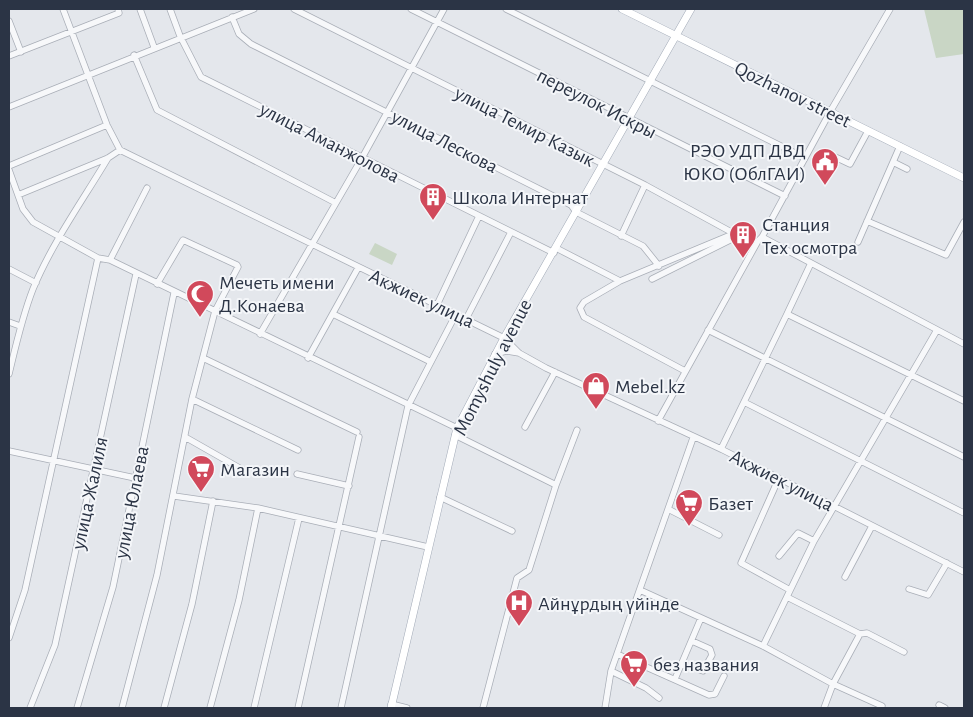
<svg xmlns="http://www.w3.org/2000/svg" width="973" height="717" font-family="'Alegreya Sans',sans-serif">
  <rect width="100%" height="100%" fill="#e4e7ec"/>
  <path fill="#c9d6c5" d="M924,9H964V54L936,58Z
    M375,243L397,254L392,265L369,254Z"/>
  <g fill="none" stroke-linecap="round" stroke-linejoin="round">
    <defs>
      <path id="minor" d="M63,9L107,125L120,150L504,338L519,353L546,368L721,449L964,572
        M140,9L154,47
        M170,9L180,36L201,77L554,253
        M294,9L645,185L755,245
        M411,9L785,196
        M506,9L805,158
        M232,17L239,34L251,44L571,205L576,212L643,246L659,266
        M9,21L21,52
        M134,55L157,110L334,202
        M9,56L119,13L118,9
        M9,107L254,9
        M831,155L850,164L868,131
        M893,162L907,169
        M9,166L107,125
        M9,170L23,209L33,222L98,258L110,260L457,428
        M18,195L108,158L120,150
        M867,221L946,255L964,222
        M621,236L645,185
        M762,237L964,344
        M858,242L900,146
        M556,248L620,281
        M110,260L147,188
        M811,263L787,314L964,401
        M9,269L36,283
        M652,279L738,236
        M437,305L479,216
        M333,314L431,362
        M466,319L511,232
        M9,322L20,326
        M708,330L964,457
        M260,334L362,158L444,9
        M495,354L506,351L519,353
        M203,358L357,432
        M308,358L358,268
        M685,371L584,317L580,308L584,302L620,281L733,234
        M9,374C16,345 22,317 33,289C52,243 83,200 108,158
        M192,399L298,450
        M744,402L964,513
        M658,421L758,241L762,237L830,112L890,9
        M525,427L555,372
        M455,435L556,485
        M185,437L243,470
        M721,449L787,314
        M9,451L135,478
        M297,474L349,486
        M778,480L741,563L790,590
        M174,496L258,508L428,547
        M440,497L512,531
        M668,509L719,535
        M779,556L798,533L814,541
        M845,577L872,526
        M909,589L928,595L947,563
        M640,590L763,646L833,684L882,706
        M787,597L860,634L867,633L904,652
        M9,638L25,590L98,258
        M763,646L814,541L937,330
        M617,654L709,695L715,694L724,676
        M682,664L703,671L712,655L710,649L692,641
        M611,671L646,688L659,698
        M675,679L701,618
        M391,704L407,708
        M939,705L945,708
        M30,708L55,645L136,274
        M77,708L113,587L174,293
        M122,708L157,575L192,399L215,311L238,267L237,265L183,240L157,284
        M164,708L192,604L213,501
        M210,708L239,600L258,508
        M254,708L299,518
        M298,708L359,437
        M341,708L408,406L456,314
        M483,708L517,578L529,570L556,485L577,430
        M605,708L611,671L693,438
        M824,708L833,684L860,634"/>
      <path id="major" d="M622,9L964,178
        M391,708L457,428L504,338L691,9"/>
    </defs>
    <use href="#minor" stroke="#a9aeb7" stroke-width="7"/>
    <use href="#major" stroke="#a3abb8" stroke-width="8"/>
    <use href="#minor" stroke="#f7f8fa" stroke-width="5.5"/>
    <use href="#major" stroke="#fff" stroke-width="7"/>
  </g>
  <defs>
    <symbol id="civic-pin" viewBox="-11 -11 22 30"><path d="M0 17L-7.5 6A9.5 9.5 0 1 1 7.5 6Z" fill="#d1495b" stroke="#f4f6f9"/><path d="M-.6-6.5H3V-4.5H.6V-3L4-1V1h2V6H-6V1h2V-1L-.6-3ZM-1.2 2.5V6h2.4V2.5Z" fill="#fff"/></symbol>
    <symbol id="building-pin" viewBox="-11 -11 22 30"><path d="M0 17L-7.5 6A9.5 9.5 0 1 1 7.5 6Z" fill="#d1495b" stroke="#f4f6f9"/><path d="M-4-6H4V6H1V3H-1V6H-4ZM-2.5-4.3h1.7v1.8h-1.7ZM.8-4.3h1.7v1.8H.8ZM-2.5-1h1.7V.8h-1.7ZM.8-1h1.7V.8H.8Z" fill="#fff"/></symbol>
    <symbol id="mosque-pin" viewBox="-11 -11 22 30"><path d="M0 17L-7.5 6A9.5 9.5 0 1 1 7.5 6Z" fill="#d1495b" stroke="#f4f6f9"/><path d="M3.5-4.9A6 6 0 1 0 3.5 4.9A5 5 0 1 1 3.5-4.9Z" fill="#fff"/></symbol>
    <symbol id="shop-pin" viewBox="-11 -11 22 30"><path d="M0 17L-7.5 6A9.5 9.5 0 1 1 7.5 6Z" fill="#d1495b" stroke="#f4f6f9"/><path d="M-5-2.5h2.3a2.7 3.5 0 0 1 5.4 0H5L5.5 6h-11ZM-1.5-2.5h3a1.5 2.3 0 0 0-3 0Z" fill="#fff"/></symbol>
    <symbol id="supermarket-pin" viewBox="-11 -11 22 30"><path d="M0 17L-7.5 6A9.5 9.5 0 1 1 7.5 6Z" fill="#d1495b" stroke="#f4f6f9"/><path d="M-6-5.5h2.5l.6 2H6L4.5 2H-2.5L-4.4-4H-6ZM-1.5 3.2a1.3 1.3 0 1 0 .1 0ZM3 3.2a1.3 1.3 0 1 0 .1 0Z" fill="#fff"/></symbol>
    <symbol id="hospital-pin" viewBox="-11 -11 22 30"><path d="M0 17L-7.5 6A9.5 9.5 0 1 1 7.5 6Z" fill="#d1495b" stroke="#f4f6f9"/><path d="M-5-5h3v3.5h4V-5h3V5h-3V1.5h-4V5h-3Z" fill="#fff"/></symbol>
  </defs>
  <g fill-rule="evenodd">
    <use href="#civic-pin" x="809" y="146" width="32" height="43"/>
    <use href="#building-pin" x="417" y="181" width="32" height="43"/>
    <use href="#building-pin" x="727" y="219" width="32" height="43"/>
    <use href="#mosque-pin" x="184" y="278" width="32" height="43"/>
    <use href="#shop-pin" x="580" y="370" width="32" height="43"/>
    <use href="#supermarket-pin" x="185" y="453" width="32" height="43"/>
    <use href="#supermarket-pin" x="673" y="487" width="32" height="43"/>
    <use href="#hospital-pin" x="503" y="587" width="32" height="43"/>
    <use href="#supermarket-pin" x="618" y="648" width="32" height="43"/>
  </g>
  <g text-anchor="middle" stroke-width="4" stroke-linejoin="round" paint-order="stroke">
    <g font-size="20" fill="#2b3445" stroke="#f4f6f9">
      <text transform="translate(793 94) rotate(26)" y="7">Qozhanov street</text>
      <text transform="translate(597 103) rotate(27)" y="7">переулок Искры</text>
      <text transform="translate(525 126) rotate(27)" y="7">улица Темир Казык</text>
      <text transform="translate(445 141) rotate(27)" y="7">улица Лескова</text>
      <text transform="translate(330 142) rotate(27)" y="7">улица Аманжолова</text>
      <text transform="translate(422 298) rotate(25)" y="7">Акжиек улица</text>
      <text transform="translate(492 367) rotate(-63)" y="7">Momyshuly avenue</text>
      <text transform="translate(782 480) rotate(27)" y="7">Акжиек улица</text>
      <text transform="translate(89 493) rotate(-78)" y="7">улица Жалиля</text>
      <text transform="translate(131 502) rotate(-79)" y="7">улица Юлаева</text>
    </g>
    <g font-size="20" fill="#2b3445" stroke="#f4f6f9" text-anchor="start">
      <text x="806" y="157" text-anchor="end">РЭО УДП ДВД<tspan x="806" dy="23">ЮКО (ОблГАИ)</tspan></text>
      <text x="452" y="204">Школа Интернат</text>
      <text x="762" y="231">Станция<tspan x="762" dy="23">Тех осмотра</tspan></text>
      <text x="219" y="289">Мечеть имени<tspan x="219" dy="23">Д.Конаева</tspan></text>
      <text x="615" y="393">Mebel.kz</text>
      <text x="220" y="476">Магазин</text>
      <text x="708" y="510">Базет</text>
      <text x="538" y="610">Айнұрдың үйінде</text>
      <text x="653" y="671">без названия</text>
    </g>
  </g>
  <rect width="973" height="717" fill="none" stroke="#2b3445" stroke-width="20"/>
</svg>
